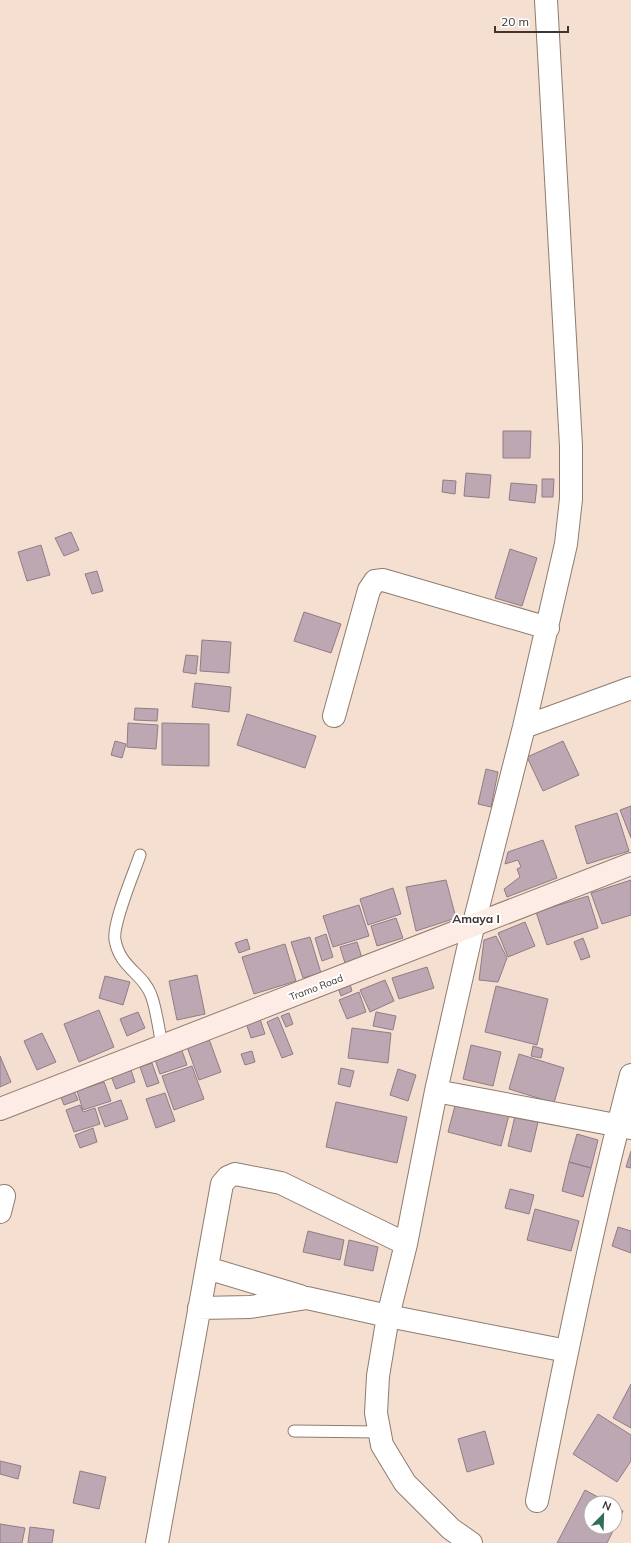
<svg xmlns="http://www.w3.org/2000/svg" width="631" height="1543" font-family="Mulish,sans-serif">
  <rect width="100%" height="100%" fill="#f5dfd1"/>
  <path fill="#bda7b3" stroke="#917c87" d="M503,431H531L530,458H503Z
    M466,473L491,475L489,498L464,496Z
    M542,479H554L553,497H542Z
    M443,480L456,481L455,494L442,492Z
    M511,483L537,485L535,503L509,500Z
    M71,532L79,550L64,556L55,538Z
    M41,545L50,575L27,581L18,552Z
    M510,549L537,558L522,606L495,598Z
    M97,571L103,591L92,594L85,574Z
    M304,612L341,624L331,653L294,641Z
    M202,640L231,642L229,673L200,671Z
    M186,655L198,656L196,674L183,672Z
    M195,683L231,687L229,712L192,707Z
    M135,708L158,709L157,721L134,720Z
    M247,714L316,736L305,768L237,745Z
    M128,723L158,725L156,749L127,747Z
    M162,723L209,724V766L162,765Z
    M115,741L126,744L122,758L111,755Z
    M563,741L579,775L543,791L527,757Z
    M486,769L498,772L491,807L478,804Z
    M631,806V838L620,810Z
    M617,813L629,851L587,864L575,826Z
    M543,840L557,878L507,897L504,889L520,877L517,869L521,867L518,860L505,864L508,852Z
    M446,880L456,918L416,931L406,887Z
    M631,880V915L602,924L591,893Z
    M393,888L401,914L368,925L360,899Z
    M588,896L598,928L547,945L536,912Z
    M359,905L369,936L333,947L323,916Z
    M396,918L403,938L377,946L371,926Z
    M525,922L535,946L508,957L498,933Z
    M326,934L333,957L322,961L315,938Z
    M496,936L507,958L498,982L479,980L484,940Z
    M310,937L321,973L303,978L291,942Z
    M583,938L590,957L581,960L574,942Z
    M247,939L250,949L239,953L235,943Z
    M357,942L362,958L345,963L340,947Z
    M285,944L296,981L254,994L242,957Z
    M427,967L434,988L399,999L392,978Z
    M197,975L205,1014L177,1020L169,981Z
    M105,976L130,982L123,1005L99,998Z
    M385,980L394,1001L370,1012L360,990Z
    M349,981L352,991L341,996L337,985Z
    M496,986L548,999L537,1045L485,1032Z
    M359,992L366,1012L347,1019L339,1000Z
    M99,1010L114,1047L79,1062L64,1024Z
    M138,1012L145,1028L127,1036L120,1019Z
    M376,1012L396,1016L393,1030L373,1026Z
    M289,1013L293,1024L286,1027L281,1016Z
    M259,1016L265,1034L251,1038L245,1020Z
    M278,1017L293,1054L282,1058L267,1022Z
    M352,1028L391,1033L388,1063L348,1058Z
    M42,1033L56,1062L37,1070L24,1041Z
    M209,1039L221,1072L199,1080L187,1047Z
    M471,1045L501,1052L493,1086L463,1079Z
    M533,1046L543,1049L541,1058L531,1056Z
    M181,1048L187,1065L160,1074L154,1057Z
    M252,1051L255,1062L245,1065L241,1054Z
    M519,1054L564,1068L554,1103L509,1089Z
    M0,1056L11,1082L0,1087Z
    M152,1063L159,1083L147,1087L140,1067Z
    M192,1066L204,1099L174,1110L162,1076Z
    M341,1068L354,1071L350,1087L338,1084Z
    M398,1069L416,1075L408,1101L390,1095Z
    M131,1070L135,1082L116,1089L111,1076Z
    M104,1082L111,1101L83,1110L77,1091Z
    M74,1091L78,1100L64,1105L60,1095Z
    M165,1093L175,1121L156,1128L146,1099Z
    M121,1100L128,1119L105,1127L98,1108Z
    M336,1102L407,1117L397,1163L326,1147Z
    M456,1102L509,1115L501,1146L448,1132Z
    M80,1105L83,1112L95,1108L100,1124L74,1132L66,1110Z
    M515,1116L538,1122L531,1152L508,1146Z
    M93,1128L97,1142L80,1148L75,1135Z
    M577,1134L598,1140L591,1168L569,1162Z
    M631,1151V1168L626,1167Z
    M569,1162L591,1168L583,1197L562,1191Z
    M510,1189L534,1195L529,1214L505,1208Z
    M535,1209L579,1221L571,1251L527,1240Z
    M618,1227L631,1231V1253L612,1246Z
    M308,1231L344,1240L340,1260L303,1252Z
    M349,1240L378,1247L373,1271L344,1265Z
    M631,1384V1428L613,1418Z
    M598,1414L631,1435V1461L617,1482L573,1454Z
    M485,1431L494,1464L467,1472L458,1439Z
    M0,1461L21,1466L18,1479L0,1474Z
    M80,1471L106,1477L99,1509L73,1503Z
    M585,1490L609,1503H591V1527H615L607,1543H557Z
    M615,1506L623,1511L615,1527Z
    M0,1524L25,1528L22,1543H0Z
    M30,1527L54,1530L52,1543H28Z"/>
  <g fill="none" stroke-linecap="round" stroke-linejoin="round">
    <defs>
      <path id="lane" d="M140,855C134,873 112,924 115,940C120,968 143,973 151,995C156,1007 159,1031 162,1045
        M294,1431L379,1432"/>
      <path id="street" d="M334,716L369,590L375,581L383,580L548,628
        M524,727L631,688
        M436,1091L631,1128
        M0,1212L4,1196
        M207,1268L300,1296
        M199,1308L250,1307L307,1298L388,1316L567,1351
        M537,1501C565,1359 594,1216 631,1075
        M157,1543L222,1184L228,1177L235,1174L281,1183L406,1244
        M471,1543L451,1529L405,1483L382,1445L376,1413L378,1376L388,1316L406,1244L436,1091L473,927L524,727L566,544L571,499V446L546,0"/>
      <path id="secondary" d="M0,1109C210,1026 421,947 631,864"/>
    </defs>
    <use href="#lane" stroke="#8f7c6e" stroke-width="13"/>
    <use href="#street" stroke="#8f7c6e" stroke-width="24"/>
    <use href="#secondary" stroke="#8f7c6e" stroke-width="24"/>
    <use href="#lane" stroke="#fff" stroke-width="11"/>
    <use href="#street" stroke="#fff" stroke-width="22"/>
    <use href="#secondary" stroke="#fdece5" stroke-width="22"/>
  </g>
  <g text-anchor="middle" stroke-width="4" stroke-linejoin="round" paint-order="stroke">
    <g font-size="10" fill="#3f3631" stroke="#fff">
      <text transform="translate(316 987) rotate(-21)" y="4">Tramo Road</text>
    </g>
    <g font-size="12" font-weight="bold" fill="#3f3631" stroke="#fff">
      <text x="476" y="923">Amaya I</text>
    </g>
  </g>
  <g transform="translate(603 1515) rotate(23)"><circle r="19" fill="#ffffff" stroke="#b2afad"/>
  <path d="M0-3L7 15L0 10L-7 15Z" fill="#316e5a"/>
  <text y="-6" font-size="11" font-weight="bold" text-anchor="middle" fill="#3f3631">N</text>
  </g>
  <path d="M495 26v6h73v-6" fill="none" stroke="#3f3631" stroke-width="2"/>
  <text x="501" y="26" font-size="12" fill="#3f3631" stroke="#ffffff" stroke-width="3" paint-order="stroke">20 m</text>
</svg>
